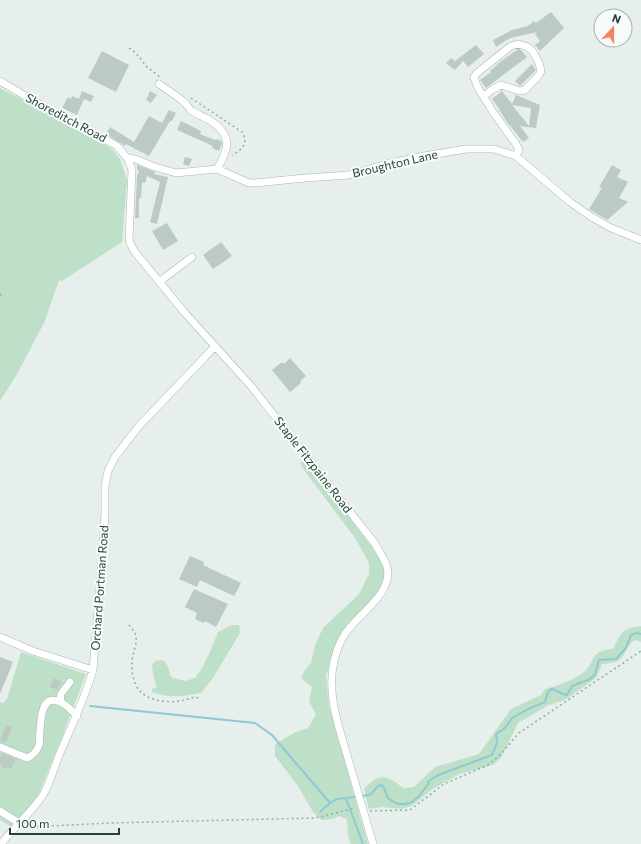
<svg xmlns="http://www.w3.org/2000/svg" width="641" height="844" font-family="Commissioner,sans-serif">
  <rect width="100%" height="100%" fill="#e6efeb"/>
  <path fill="#bfe0c8" d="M0,88L93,137L113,150L120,159L127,180L122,242L62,281L59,280L44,323L17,374L0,401Z
    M305,460L313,469L378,555L384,566V575L381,589L347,625L336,643L326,676L329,705L368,844H351L348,836L347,819L339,816L332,819L321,820L313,812L298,786L275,756V744L294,733L308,728L316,714L309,702L312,687L301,678L305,670L311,663L315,645L323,628L359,594L369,574V563L355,538L304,470L300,463Z
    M232,625H239L240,633L213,678L201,693C183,696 168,699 152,692V689L157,687L154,680L152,665L155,661L163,660L168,666L170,675L173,678L185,681L195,678L202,668L209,654L218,632Z
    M641,626V642L635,640C618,653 631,662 602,664L596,678L565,700L549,705L518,723L501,758L493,765L459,774L431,790L413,805L402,809L382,807L369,809L364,789C379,772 387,775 403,788L414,787L435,767L479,754L511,709L541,695L545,689C558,685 574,681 585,671C597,658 590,651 613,649C621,633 622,628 641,626Z
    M21,652L86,674L62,737L35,803L12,827L0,820V702L3,703L7,699Z"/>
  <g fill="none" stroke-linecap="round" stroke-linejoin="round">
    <path stroke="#8ec9d4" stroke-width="2" d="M90,706L255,723L272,735L330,803L337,799L346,798
      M320,812L330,803
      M363,844L346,798L370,795L377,787L380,785L383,786L388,798L392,801L398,804H405L412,802L419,796L427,786L429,781L438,775L492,755L497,743L496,734L505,728L512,718L528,709L545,702L548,692L552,689C558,690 560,695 567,695L572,686L590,679L595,674L599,660L616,659L626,648L631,635L636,633L641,634"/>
  </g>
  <path fill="#bbcac4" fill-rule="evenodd" d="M551,12L564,28L540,51L535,45L540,41L535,34L537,32L510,38L496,47L493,40L497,38L512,30L528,26L534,21L536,23Z
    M476,45L484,54L468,67L463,61L455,70L446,63L451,58L455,61Z
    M518,49L521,50L527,57L486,88L480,80L491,72L490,71L500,62Z
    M102,51L129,65L116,92L88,78Z
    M532,64L536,70L520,86L515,81Z
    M82,91L94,96L91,102L84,99L77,115L62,108L68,97L71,99L72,96L79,99Z
    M150,91L157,95L151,103L146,100Z
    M502,91L512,104L516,95L540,105L536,128L520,126L529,138L523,142L507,122L499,110H500L492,99ZM512,105L531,108L529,126Z
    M169,110L176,113L172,121H170L149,156L126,144L125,146L106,134L110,127L134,142L149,116L162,123Z
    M181,121L201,131L200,134L215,140L216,139L221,141L222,144L219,151L212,148L213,146L177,130Z
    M185,157L192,159L189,166L183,164Z
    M137,165L155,172L154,174L168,177L157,224L150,222L160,182L147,176L145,183L142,182L141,198H139V218H135L137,176L139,171L137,170Z
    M612,165L621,170L617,177L628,182L619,198L628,202L607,220L589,209L602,188L599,187Z
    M167,223L178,241L163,250L152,231Z
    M221,242L232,256L213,269L203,255Z
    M290,358L306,376L300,381L301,383L290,392L272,370L282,362L284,364Z
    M190,556L204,562L203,565L241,583L234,596L200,580L197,587L179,579Z
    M194,589L228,604L216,627L205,621L204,623L195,619L197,613L185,607Z
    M0,657L13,662L0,694Z
    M54,678L62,682L57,690L50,687Z
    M6,725L12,727L6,743L0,741Z
    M2,753L16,759L11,769L7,767L6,769L1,767L2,764L0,763V758Z"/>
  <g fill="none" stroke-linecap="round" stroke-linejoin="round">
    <defs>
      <path id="minor" d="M0,81L80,128L108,141L117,146L123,153L128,159L132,170L129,238L130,243L135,252L184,312L251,386L376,545C379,552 385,559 387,567C393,590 366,609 353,624C343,634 337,648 334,661C326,695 340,730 349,762C357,790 365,817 373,844
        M159,84C167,90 176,95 184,102C187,105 189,109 192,111C198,115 205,117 211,121C233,136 229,149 217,169
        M484,96L493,89L501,85L520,91L525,90L539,75L541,71L539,63L533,52L528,47L518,44L511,46L477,73L474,77L477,86L493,112L516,144L519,150L516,156
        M128,159L131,158L138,160L152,166L176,173L217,169L249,183H255L305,178L349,175L386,164L424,156L466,149H494L516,156L570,202L590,216L609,227L641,240
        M159,282L192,257
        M0,637L33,651L93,670
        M60,702L61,694L70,682
        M0,747L27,758C32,756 37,751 39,745C41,734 37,691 60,702C66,704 72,711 77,716
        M0,811L19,823
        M1,844C14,827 31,813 43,795C50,783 53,771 58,758C70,729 84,701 93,670L102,561L105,513V486L108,471L115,457L139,426L204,358L215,346"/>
    </defs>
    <use href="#minor" stroke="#a8b8b2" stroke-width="8"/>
    <path stroke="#86b3a5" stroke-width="1.5" stroke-dasharray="2 3" stroke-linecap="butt" d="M129,48L136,53L147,67L160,77
      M191,98L242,132C249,143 242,150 232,155
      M0,294L4,297
      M129,625C131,627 133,630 135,633C139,642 132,653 132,663C131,671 134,684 139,690C148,701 167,703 179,701C188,700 192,696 200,698
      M370,811L410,810L444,784L488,765L499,756L519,733L641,651
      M27,826L29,827L110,823L315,818L355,808"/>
    <use href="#minor" stroke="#fff" stroke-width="7"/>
  </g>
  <g text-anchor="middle" stroke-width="4" stroke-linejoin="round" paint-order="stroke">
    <g font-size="12" fill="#24423a" stroke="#f7fbf9">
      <text transform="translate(66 118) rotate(28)" y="4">Shoreditch Road</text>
      <text transform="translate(395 164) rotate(-13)" y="4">Broughton Lane</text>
      <text transform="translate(313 465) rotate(52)" y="4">Staple Fitzpaine Road</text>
      <text transform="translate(100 588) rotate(-86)" y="4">Orchard Portman Road</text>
    </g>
  </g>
  <g transform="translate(613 28) rotate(21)"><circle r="19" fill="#f7fbf9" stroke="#a3b1ad"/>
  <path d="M0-3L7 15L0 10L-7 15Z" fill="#f4845f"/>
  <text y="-6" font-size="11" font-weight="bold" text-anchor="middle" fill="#24423a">N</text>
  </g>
  <path d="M10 828v6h109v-6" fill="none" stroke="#24423a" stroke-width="2"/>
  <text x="16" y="828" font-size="12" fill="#24423a" stroke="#f7fbf9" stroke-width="3" paint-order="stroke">100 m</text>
</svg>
